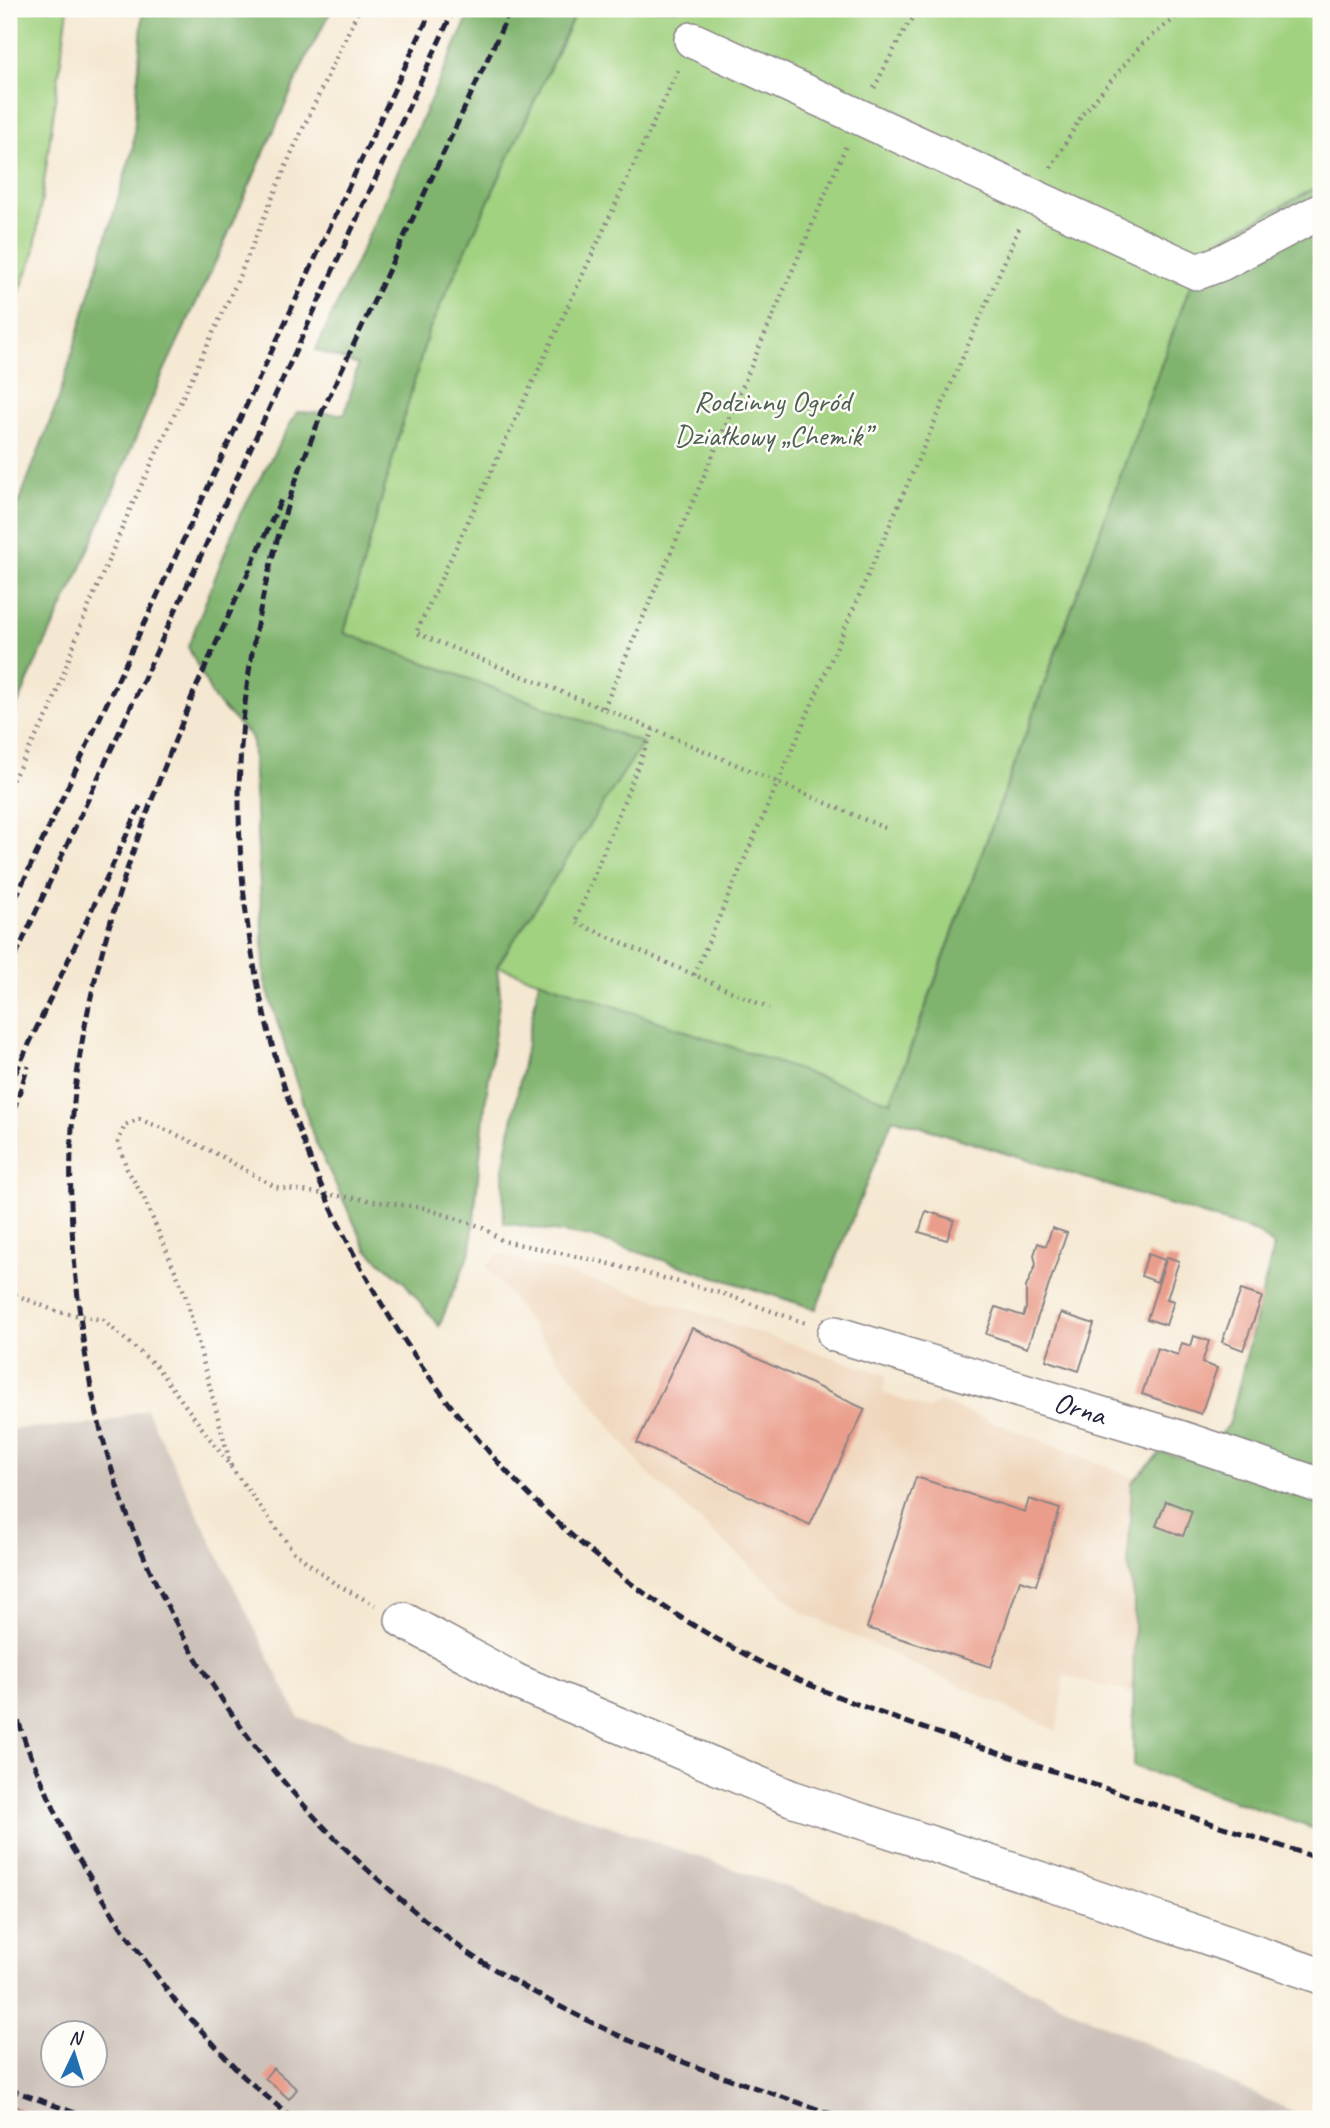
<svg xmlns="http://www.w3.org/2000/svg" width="1330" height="2128" font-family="Caveat,sans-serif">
  <rect width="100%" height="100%" fill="#fdfcf7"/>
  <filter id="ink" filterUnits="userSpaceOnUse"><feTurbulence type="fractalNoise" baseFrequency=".0143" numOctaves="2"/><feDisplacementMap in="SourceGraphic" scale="14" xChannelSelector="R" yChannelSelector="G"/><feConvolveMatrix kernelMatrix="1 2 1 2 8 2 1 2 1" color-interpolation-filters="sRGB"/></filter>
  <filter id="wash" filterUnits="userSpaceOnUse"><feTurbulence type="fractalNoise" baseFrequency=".00686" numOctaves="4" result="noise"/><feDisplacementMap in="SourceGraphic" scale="28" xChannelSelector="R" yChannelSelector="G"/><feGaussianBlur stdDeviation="1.57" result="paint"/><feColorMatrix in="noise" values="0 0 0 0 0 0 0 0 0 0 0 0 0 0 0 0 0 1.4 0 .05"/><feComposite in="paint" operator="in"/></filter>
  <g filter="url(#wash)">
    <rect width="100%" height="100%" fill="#f5e8d2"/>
    <path fill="#efd6bb" d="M499,1254L679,1306L886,1375L883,1393L928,1409L941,1402L1208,1506L1155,1699L1064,1676L1057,1731L802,1612L647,1473L486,1266Z"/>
    <path fill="#cdc2b9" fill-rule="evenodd" d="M146,1409L299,1718L869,1916L1309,2119H9V1429L99,1424ZM52,2034H94V2076H52Z"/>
    <path fill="#a1d280" stroke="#627a5e" stroke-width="2" d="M9,9H68L34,254L9,319Z
      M577,9H1321V185L1204,248L890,1103L497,966L642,743L344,633L428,332Z"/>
    <path fill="#80b46e" stroke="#516b54" stroke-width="2" d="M143,9H332L306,58L221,250L163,373L78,575L37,660L9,725V528L59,398L133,148Z
      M472,9H577L428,332L344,633L643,743L497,966L500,995L485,1106L471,1249L439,1326L404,1282L367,1250L314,1139L265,982L252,738L214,699L188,647L240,514L297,412L345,414L358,365L316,350Z
      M1321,185V1831L1133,1766L1134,1596L1128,1564L1132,1482L1161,1452L1193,1460L1229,1425L1274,1246L1257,1232L893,1118L816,1309L591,1237L504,1223L503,1169L539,980L891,1102L1204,248Z"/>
    <g id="blocks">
      <path fill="#ea9d8b" d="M926,1211L954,1220L947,1240L919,1232Z
        M1052,1228L1067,1233L1027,1348L986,1334L996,1307L1023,1316L1026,1308V1287L1036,1264L1034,1255L1038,1243L1046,1246Z
        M1148,1254L1165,1260L1157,1282L1141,1276Z
        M1167,1257L1179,1261L1167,1299L1174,1301L1166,1325L1147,1319Z
        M1241,1290L1262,1297L1243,1350L1222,1342Z
        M1061,1313L1094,1324L1079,1371L1046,1360Z
        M692,1328L865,1409L810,1525L637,1443Z
        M1194,1336L1209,1341L1202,1363L1217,1368L1201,1414L1142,1394L1157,1348L1178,1355L1182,1343L1191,1346Z
        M916,1477L1025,1512L1029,1499L1060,1509L1036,1585L1020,1580L991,1667L867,1628Z
        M1166,1501L1192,1511L1183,1536L1156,1526Z
        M273,2068L297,2089L289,2099L265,2078Z
        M9,2104L48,2119H9Z"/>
    </g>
  </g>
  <g filter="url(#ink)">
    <use href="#blocks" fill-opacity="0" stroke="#8c8586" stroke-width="2"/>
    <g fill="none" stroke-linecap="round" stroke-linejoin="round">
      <defs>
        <g id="minor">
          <path d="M692,40L1197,272L1221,263L1321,211"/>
          <path id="s1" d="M835,1334L1182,1439L1321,1486"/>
          <path d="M403,1620L517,1682L791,1798L1063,1887L1321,1976"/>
        </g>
      </defs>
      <use href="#minor" stroke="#8c8586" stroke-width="38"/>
      <path stroke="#8c8586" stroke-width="4.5" stroke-dasharray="2 5" stroke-linecap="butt" d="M678,70L416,633L653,729L887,829
        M874,88L906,27L921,9
        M1051,168L1082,115L1143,43L1186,9
        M604,708L846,146
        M653,729L575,922L769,1008
        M9,786L50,711L81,625L131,507L236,284L291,154L359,9
        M694,975L1019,228
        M9,1292L58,1312L103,1320L156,1366L294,1552L334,1583L375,1605
        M231,1466L185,1294L144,1198L127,1169L118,1142L125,1125L139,1119L169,1131L219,1155L275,1187L424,1208L482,1227L503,1241L599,1261L724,1294L805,1323"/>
      <use href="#minor" stroke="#fff" stroke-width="35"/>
      <path stroke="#22223b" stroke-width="5" stroke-dasharray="10 5" stroke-linecap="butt" d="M324,407C312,439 298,471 288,504C258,598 240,699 239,799C238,1126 424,1471 710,1635C806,1691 912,1725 1017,1759C1118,1793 1220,1826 1321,1859
        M321,414L511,9
        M194,693C145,814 96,939 78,1068C68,1138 69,1209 76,1279C81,1327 87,1376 99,1423C141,1595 240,1753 370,1872C406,1904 443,1938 484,1963C536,1995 591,2024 647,2048C711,2074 779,2095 845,2119
        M190,701L281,500
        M9,912L432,9
        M9,970L454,9
        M9,1087L142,802
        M9,1125L28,1066
        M9,1693L27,1747L70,1845L121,1927L178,2005L244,2077L293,2119
        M9,2089L92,2119"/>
    </g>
  </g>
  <g text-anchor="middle" stroke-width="5" stroke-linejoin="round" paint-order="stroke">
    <g font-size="30" fill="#4e6053" stroke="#fdfcf7">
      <text x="772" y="411">Rodzinny Ogród<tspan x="772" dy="34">Działkowy „Chemik”</tspan></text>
    </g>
    <g font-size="30" fill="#22223b" stroke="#fdfcf7">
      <text dy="10" stroke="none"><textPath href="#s1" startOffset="256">Orna</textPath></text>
    </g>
  </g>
  <rect width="1330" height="2128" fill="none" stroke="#fdfcf7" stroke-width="35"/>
  <g transform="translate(74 2054) rotate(4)"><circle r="33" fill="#fdfcf7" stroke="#a5a5ac" stroke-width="2"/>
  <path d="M0-5L12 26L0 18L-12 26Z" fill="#1f6fb2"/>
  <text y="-10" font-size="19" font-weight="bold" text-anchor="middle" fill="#22223b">N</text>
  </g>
</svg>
